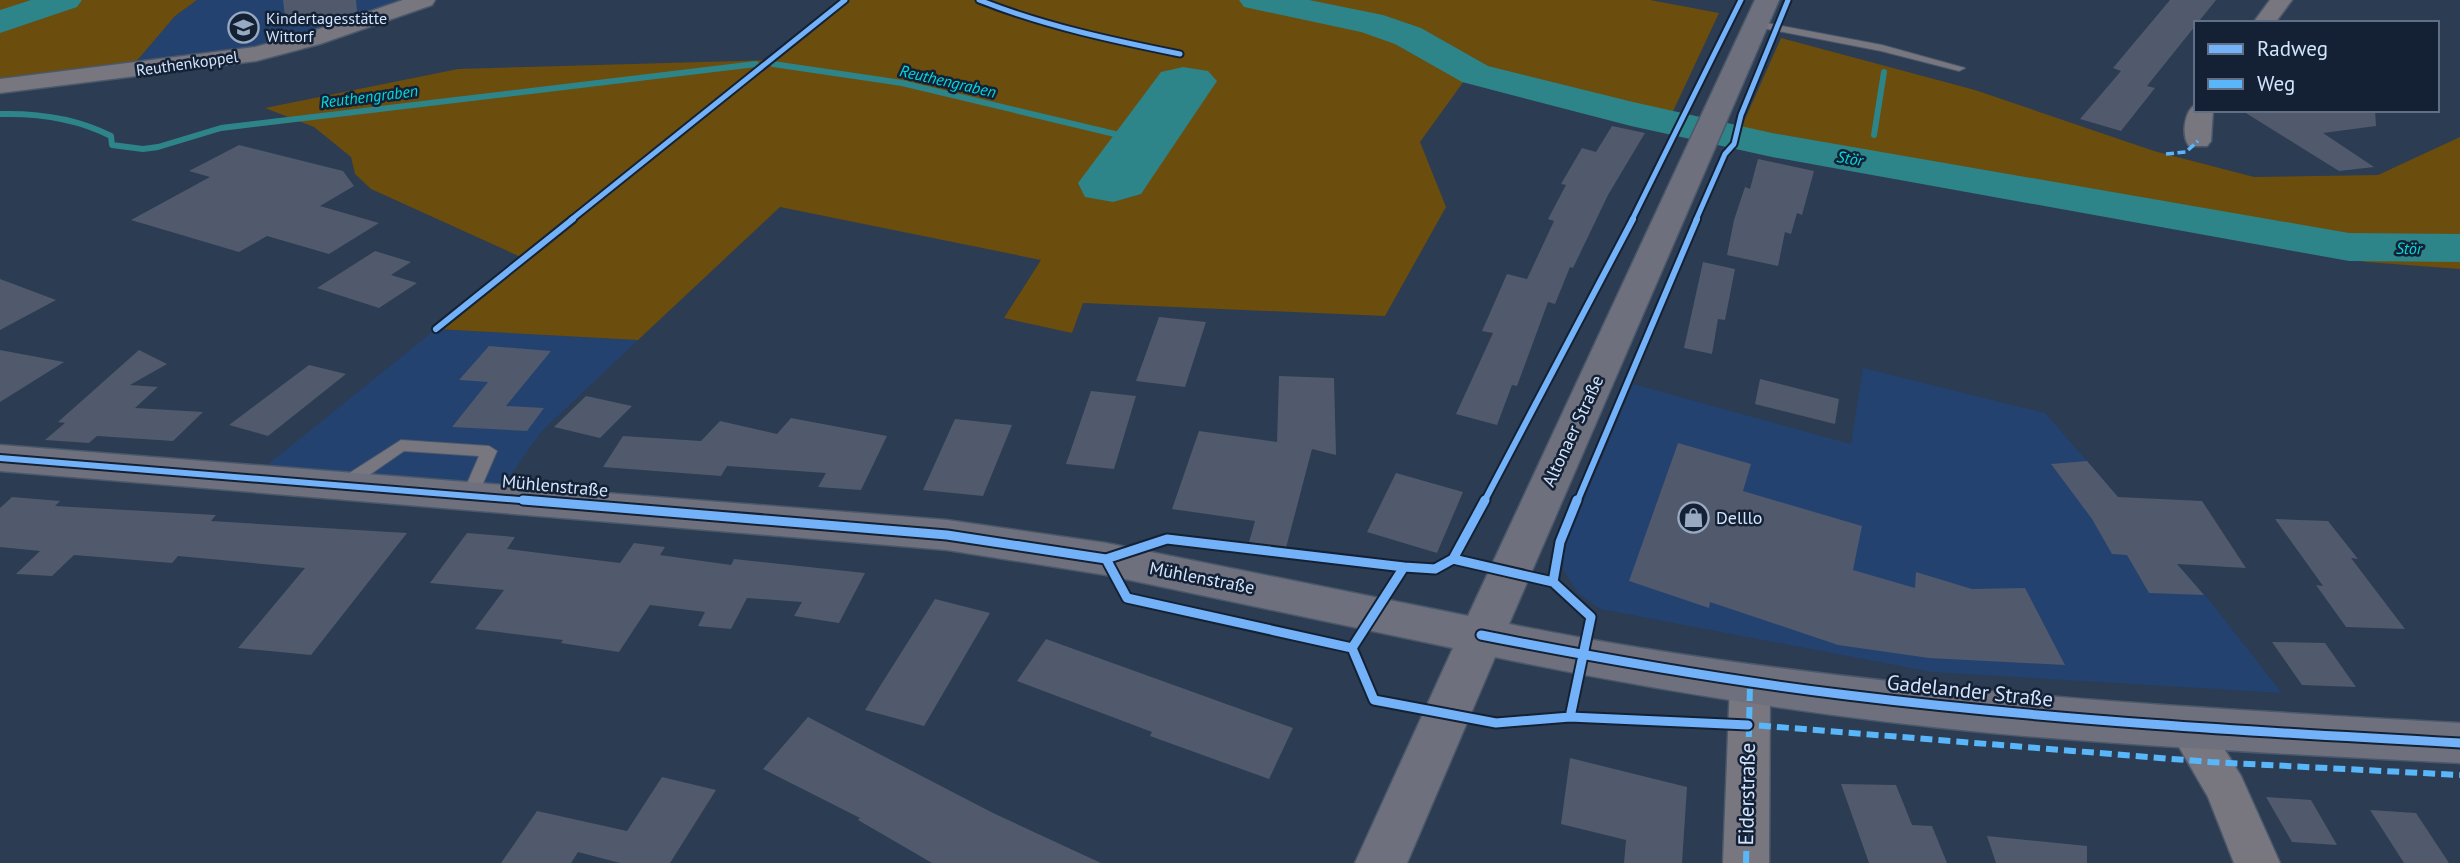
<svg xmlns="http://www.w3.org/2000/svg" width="2460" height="863" font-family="'PT Sans',sans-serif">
  <rect width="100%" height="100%" fill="#2c3c52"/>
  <path fill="#23426f" d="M197,0H400L273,43L135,63L175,16Z
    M436,329L638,340L541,432L495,497L251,478Z
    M1863,368L2045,413L2210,601L2282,693L1932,672L1600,609L1579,594L1563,570L1564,548L1633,384L1851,444Z"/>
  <path fill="#6b4d0d" d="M0,0H197L175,16L135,63L0,81Z
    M845,0H1650L1719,13L1668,122L1476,74L1464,81L1420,142L1446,207L1385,316L1083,303L1072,333L1004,318L1041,260L780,207L638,340L436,329L523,258L371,189L355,174L351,157L314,127L265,108L458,69L770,60Z
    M1781,38L1975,90L2154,151L2254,177L2378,175L2460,137V269L2366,262L1734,144Z"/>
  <path fill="#2d8489" d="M1183,67L1208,71L1217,81L1141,194L1113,202L1085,197L1078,183L1161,72Z"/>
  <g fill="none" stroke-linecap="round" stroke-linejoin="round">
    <path stroke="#2d8489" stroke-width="6" d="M773,64L902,83L1115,134
      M0,114C39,113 76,118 111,136L112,145L143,149L158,147L221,128L756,64
      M1874,135L1884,72"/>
    <path fill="#2d8489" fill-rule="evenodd" d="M31,0H82L77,7L0,33V10Z
      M1239,0H1309L1383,15L1421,28L1488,66L1633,102L1772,133L2349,233L2460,234V262L2349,261L1772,157L1631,126L1462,82L1395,44L1361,32L1244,7Z"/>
  </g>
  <path fill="#51596c" d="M283,0H356L357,12L286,26Z
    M2170,0H2216L2147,86L2155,88L2121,131L2080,119L2121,71L2113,68Z
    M2241,110H2375L2376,126L2323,133L2374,167L2339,171Z
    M1612,126L1645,133L1608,195L1573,268L1570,267L1555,304L1548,302L1517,386L1512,385L1497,425L1456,414L1493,333L1482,331L1507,274L1527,279L1554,221L1548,219L1566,185L1561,184L1582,148L1596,152Z
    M239,145L343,171L354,186L320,206L379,223L329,254L267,236L239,252L131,220L210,177L189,171Z
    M1758,159L1814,171L1802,215L1797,213L1791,234L1785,232L1778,266L1727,255L1734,220L1745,187L1750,189Z
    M375,251L411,262L391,275L417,283L379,308L317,288Z
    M1703,262L1735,269L1725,320L1718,319L1712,354L1684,348Z
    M0,279L56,300L0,330Z
    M1159,317L1206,322L1185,387L1136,381Z
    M489,346L551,351L506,406L544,408L527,431L452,427L488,382L459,380Z
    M0,350L64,362L0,402Z
    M139,350L167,364L130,385L158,387L135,408L203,412L173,441L97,436L89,443L45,440L65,423L58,422Z
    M309,365L346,374L268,436L229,425Z
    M1279,376L1334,378L1336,455L1312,449L1286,548L1249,542L1255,521L1172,509L1199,431L1277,442Z
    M1760,379L1839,399L1835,424L1755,404Z
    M1091,391L1136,396L1114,469L1066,464Z
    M586,396L632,406L600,438L554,427Z
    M791,418L887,436L861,490L818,487L826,473L727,466L721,476L603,467L623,436L701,441L720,421L777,434Z
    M955,419L1012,425L983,496L923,490Z
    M1678,443L1751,464L1743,491L1862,526L1853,570L1915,588L1916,572L1972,589L2025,588L2065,665L1929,658L1838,645L1710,602L1709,608L1629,581Z
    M2087,461L2118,497L2202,501L2246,568L2177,564L2204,595L2149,593L2127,555L2112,554L2092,519L2051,464Z
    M1396,473L1463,492L1437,553L1367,532Z
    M12,497L60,501L55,506L216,515L211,521L407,533L311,655L238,648L305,568L178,556L172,563L74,555L52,576L16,574L40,551L0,547V508Z
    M2275,519L2328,521L2358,559L2351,558L2405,629L2346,627L2316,585L2323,586Z
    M467,533L515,537L507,549L620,563L634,543L665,547L660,555L731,565L734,559L865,573L839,623L794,616L802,602L747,598L731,629L698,626L705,612L650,605L619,652L561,643L563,640L475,629L504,590L430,583Z
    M935,599L990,613L924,726L865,710Z
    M1046,639L1293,728L1269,779L1150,736L1152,732L1017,681Z
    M2272,642L2325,643L2356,687L2302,685Z
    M808,717L993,813L1101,863H932L858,820L860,818L763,769Z
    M1570,758L1687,787L1682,863H1624L1626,840L1561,824Z
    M662,777L716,790L670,863H620L578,852L571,863H501L537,811L627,831Z
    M1841,784L1896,785L1912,825L1932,826L1947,863H1869Z
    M2266,797L2311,800L2337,845L2292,842Z
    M2370,810L2416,813L2449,863H2404Z
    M1987,836L2087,846V863H1996Z"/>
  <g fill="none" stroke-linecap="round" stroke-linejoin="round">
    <defs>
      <path id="lane" d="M1756,21L1882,45L1965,68L1959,71L1881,51L1752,26V22Z
        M401,440L489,446L497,451L478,495L476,499H464L462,495L479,456L404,451L349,489H337L335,485L337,481Z"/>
      <path id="street" d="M403,0H435L432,5L320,44L256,61L0,93V79L255,47L304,34Z
        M2270,0H2292L2275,23H2253Z
        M2196,104V110H2213L2211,141L2207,146H2189C2181,135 2184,111 2196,104Z
        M1750,667L1764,672L1770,683L1769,863H1723L1730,683L1736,672Z
        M2189,711L2204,716L2241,776L2280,863H2234L2208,797L2168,728L2174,716Z"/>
      <path id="secondary" d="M1755,0H1779L1509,624C1822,687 2141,705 2460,723V763C2304,755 2147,747 1991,733C1825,717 1658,691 1495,657L1407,863H1355L1453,648L1106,575L947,550L0,471V445L947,520L1106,543L1468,616Z"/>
    </defs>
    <use href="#lane" stroke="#4a586a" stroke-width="2"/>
    <use href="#street" stroke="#4a586a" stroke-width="3"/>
    <use href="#secondary" stroke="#4a586a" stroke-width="3"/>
    <use href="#lane" fill="#787780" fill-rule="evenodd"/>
    <use href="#street" fill="#787780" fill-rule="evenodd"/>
    <use href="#secondary" fill="#6e707e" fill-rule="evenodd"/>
    <path stroke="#59b6f9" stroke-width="3.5" stroke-dasharray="8 3.5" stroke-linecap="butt" d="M2166,154L2186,152L2198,141"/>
    <path stroke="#59b6f9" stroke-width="6" stroke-dasharray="12 6" stroke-linecap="butt" d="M1741,724L2210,762L2460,775
      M1746,863L1750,683"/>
    <defs>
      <path id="cycleway-far2" d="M979,0C1045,26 1111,40 1180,54
        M571,220L845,0
        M1632,220L1741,0
        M1696,220L1725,154L1734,144L1741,115L1788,0"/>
      <path id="cycleway-far1" d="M436,329L573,219
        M0,458L544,502
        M1484,502L1633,219
        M1577,502L1697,219"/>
      <path id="cycleway" d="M523,500L947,535L1106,559
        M1485,500L1453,559L1435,569L1404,567L1352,648L1374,700L1496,723L1570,717L1591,617L1553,582L1560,542L1577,500
        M1453,559L1553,582
        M1481,635C1602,659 1724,680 1847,695C2051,720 2255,732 2460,743
        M1352,648L1127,598L1106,559L1167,539L1404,567
        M1570,717L1748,725"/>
    </defs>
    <use href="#cycleway-far2" stroke="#142134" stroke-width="9"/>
    <use href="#cycleway-far1" stroke="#142134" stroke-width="10"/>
    <use href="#cycleway" stroke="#142134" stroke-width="13"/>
    <use href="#cycleway-far2" stroke="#73b2f8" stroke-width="5"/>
    <use href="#cycleway-far1" stroke="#73b2f8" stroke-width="6"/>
    <use href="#cycleway" stroke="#73b2f8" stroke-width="9"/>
  </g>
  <defs>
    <symbol id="school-ring" viewBox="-11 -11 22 22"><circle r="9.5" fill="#142134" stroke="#98a9c2" stroke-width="1.5"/><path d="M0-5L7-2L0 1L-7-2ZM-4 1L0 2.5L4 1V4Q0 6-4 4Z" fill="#98a9c2"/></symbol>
    <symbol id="shop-ring" viewBox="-11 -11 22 22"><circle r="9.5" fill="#142134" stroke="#98a9c2" stroke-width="1.5"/><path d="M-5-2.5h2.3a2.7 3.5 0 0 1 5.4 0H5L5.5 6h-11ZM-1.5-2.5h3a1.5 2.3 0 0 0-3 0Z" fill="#98a9c2"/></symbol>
  </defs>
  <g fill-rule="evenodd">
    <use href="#school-ring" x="226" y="10" width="35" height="35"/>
    <use href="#shop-ring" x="1676" y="500" width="35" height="35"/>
  </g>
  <g text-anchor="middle" stroke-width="5" stroke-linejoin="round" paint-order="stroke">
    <g font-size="16" fill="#d2e4fe" stroke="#142134" text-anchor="start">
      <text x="266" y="24">Kindertagesstätte<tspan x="266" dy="18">Wittorf</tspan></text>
    </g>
    <g font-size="16" fill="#d2e4fe" stroke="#142134">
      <text transform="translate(187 63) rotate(-8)" y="6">Reuthenkoppel</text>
    </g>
    <g font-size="16" font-style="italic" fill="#00dce1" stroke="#142134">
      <text transform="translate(948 81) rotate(13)" y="6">Reuthengraben</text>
      <text transform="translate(369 96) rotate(-7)" y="6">Reuthengraben</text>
      <text transform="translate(1850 158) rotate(10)" y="6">Stör</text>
      <text transform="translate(2409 248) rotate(1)" y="6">Stör</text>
    </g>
    <g font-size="18" fill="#d2e4fe" stroke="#142134">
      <text transform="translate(1573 431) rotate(-65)" y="6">Altonaer Straße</text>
      <text transform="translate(555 486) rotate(5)" y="6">Mühlenstraße</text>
      <text transform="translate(1202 578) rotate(11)" y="6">Mühlenstraße</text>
    </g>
    <g font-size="18" fill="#d2e4fe" stroke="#142134" text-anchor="start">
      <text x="1716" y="524">Delllo</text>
    </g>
    <g font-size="21" fill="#d2e4fe" stroke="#142134">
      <text transform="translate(1970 691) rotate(6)" y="7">Gadelander Straße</text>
      <text transform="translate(1747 794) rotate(-89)" y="7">Eiderstraße</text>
    </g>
  </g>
  <rect x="2194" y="21" width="245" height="91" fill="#142134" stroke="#606f85" stroke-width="2"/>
  <rect x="2208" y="44" width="35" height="10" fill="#73b2f8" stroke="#606f85" stroke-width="2"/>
  <text x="2257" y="56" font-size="21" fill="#d2e4fe">Radweg</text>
  <rect x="2208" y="79" width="35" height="10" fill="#59b6f9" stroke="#606f85" stroke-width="2"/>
  <text x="2257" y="91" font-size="21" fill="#d2e4fe">Weg</text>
</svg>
